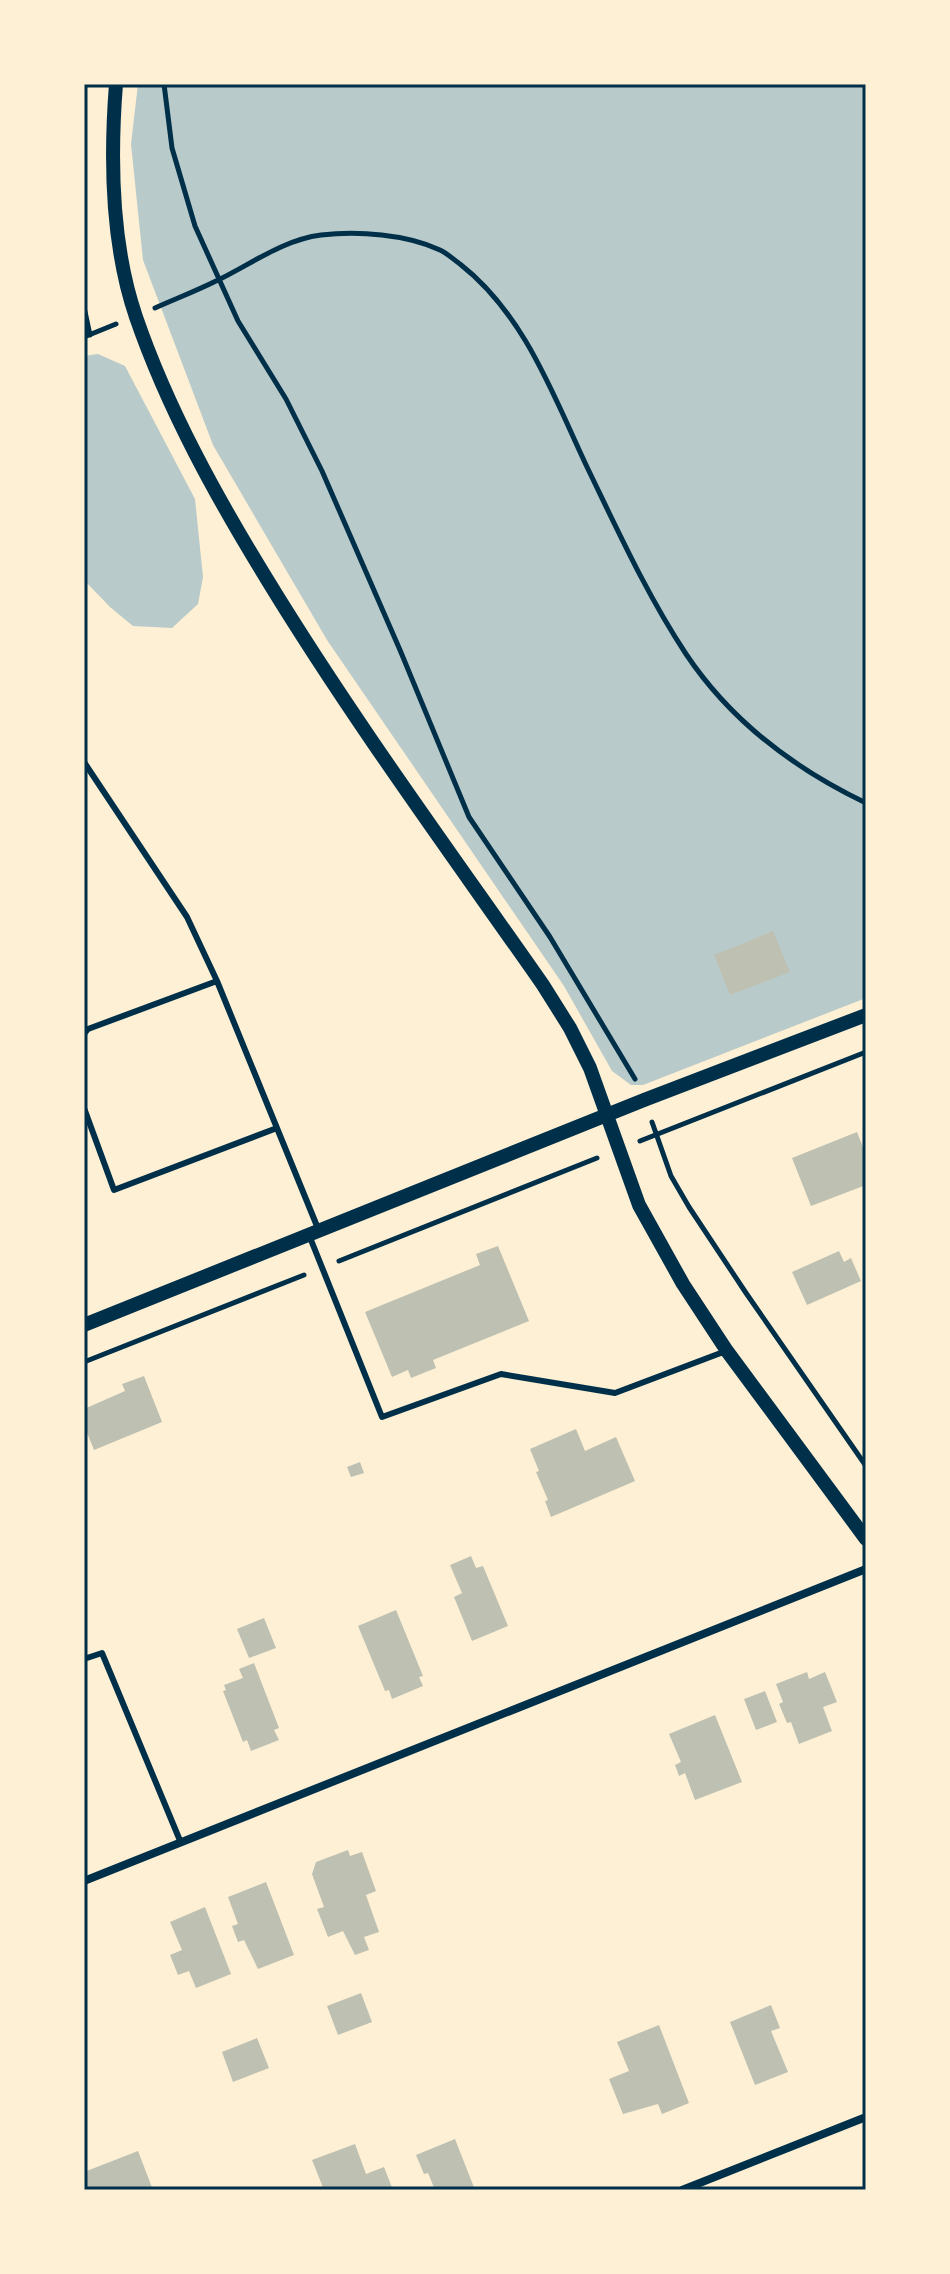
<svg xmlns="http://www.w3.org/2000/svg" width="950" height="2274" font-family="'Times New Roman',serif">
  <rect width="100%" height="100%" fill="#fdf0d5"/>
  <path fill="#b9caca" d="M138,84H866V998L643,1085H631L612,1071L564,986L327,640L213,445L143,260L131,144Z
    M98,354L125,366L195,499L203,577L198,604L172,628L133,626L110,607L84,580V356Z"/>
  <path fill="#bec0b2" d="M773,931L790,972L730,995L714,955Z
    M857,1132L866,1155V1185L811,1206L792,1158Z
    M498,1246L529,1321L433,1360L436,1368L411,1378L408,1370L392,1377L365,1312L480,1265L476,1254Z
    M839,1251L844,1262L851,1258L861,1281L807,1305L792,1272Z
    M144,1376L162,1422L94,1450L84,1425V1409L125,1391L122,1384Z
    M576,1429L585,1451L616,1437L635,1481L551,1517L545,1501L548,1500L536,1472L539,1471L530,1449Z
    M360,1462L364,1473L351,1477L347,1467Z
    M471,1556L476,1568L483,1566L508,1626L472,1641L454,1597L462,1593L450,1565Z
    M396,1610L423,1676L419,1677L423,1686L392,1699L389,1690L385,1691L358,1626Z
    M264,1618L276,1648L249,1658L237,1629Z
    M254,1663L279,1728L274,1730L279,1740L251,1751L247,1740L243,1742L223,1691L226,1690L224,1685L243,1678L239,1669Z
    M807,1672L809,1679L825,1672L837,1702L823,1707L832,1731L799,1744L791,1722L787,1723L779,1704L783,1702L776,1684Z
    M765,1691L777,1722L756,1730L744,1699Z
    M715,1715L742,1782L695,1800L685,1773L679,1776L675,1765L681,1762L669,1734Z
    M348,1850L350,1856L362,1852L376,1891L366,1895L379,1932L364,1937L369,1950L355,1955L343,1931L328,1937L317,1909L324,1907L312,1874L316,1862Z
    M266,1882L294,1955L258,1969L244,1940L238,1942L232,1926L238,1924L228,1897Z
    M205,1907L231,1974L196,1988L189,1971L178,1975L170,1955L182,1950L170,1922Z
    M361,1993L372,2022L338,2035L327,2006Z
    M771,2005L780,2028L771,2031L788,2072L755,2085L730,2022Z
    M659,2025L689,2103L662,2114L658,2104L623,2114L609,2079L629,2071L617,2042Z
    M257,2038L269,2068L233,2082L222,2052Z
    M455,2139L475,2190H435L428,2173L424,2174L416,2155Z
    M355,2144L366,2174L384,2167L393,2190H324L312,2160Z
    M138,2151L153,2190H86L84,2172Z"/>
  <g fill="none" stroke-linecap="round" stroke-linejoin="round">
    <path stroke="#003049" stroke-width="5" d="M164,84L172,148L195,226L238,321L286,399L322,471L400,650L469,817L550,937L635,1079
      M84,307L90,335
      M155,308C175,299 196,291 216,281C250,265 282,240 321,235C358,231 406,234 440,250C447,253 454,260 460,264C525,315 553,395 587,467C618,531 647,595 686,654C730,720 795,769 866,803
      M84,337L116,324
      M652,1122L671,1176L689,1207L746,1293L866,1466
      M640,1141L866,1052
      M339,1261L597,1158
      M84,1362L304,1275"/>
    <path stroke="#003049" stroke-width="6" d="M84,762L187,917L217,981L319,1231
      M84,1034L88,1029L217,981
      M84,1108L114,1190L277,1128
      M309,1235L382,1417L501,1374L615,1393L726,1351
      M84,1659L102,1653L181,1843"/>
    <path stroke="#003049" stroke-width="8" d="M84,1881L866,1569
      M682,2190L866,2117"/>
    <path stroke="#003049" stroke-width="14" d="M116,84C110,160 111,244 136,317C168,410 217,498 268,581C353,720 450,852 543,985L570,1028L590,1068L639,1205L683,1284L727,1351L866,1539
      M84,1325L644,1100L866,1015"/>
  </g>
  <rect width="950" height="2274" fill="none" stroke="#fdf0d5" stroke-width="172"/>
  <rect x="86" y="86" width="778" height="2102" fill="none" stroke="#003049" stroke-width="3"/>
</svg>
